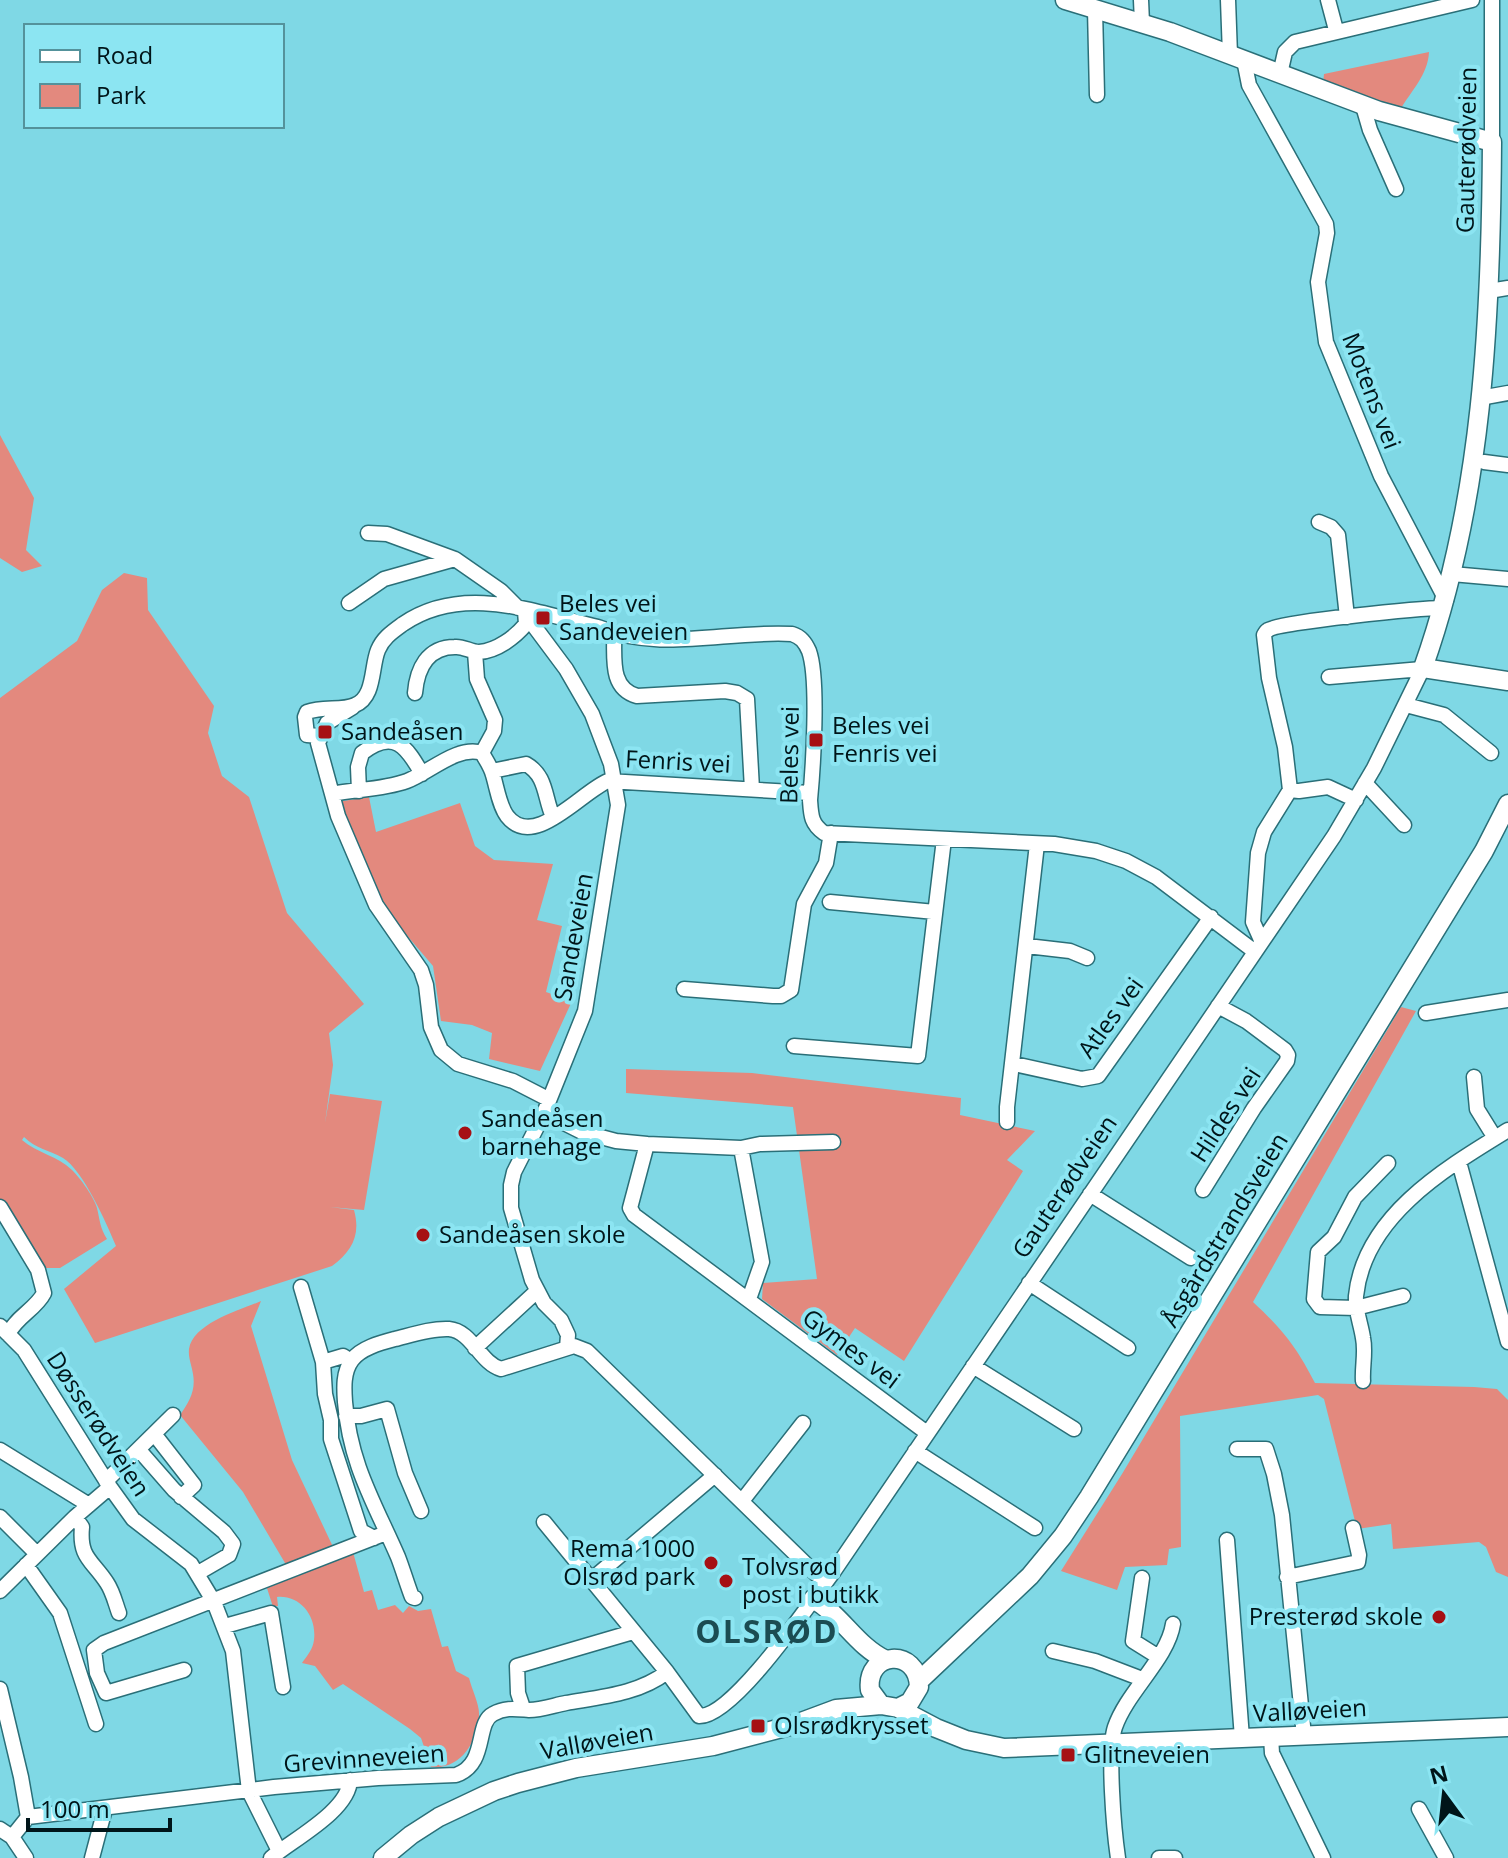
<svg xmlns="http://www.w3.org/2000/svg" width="1508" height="1858" font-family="'Open Sans',sans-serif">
  <rect width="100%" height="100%" fill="#7fd8e5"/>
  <path fill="#e3897e" d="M1429,52C1428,75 1411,91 1400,110L1323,84L1324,74Z
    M0,435L34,498L26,550L42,566L22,572L0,558Z
    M124,573L147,578L148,610L214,706L208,733L222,776L249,797L287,913L364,1004L329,1033L333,1065L325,1123L330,1094L382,1101L364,1210L330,1207L354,1210C361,1235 352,1251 332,1266L95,1343L64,1289L116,1246C107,1224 83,1170 63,1158C49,1150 36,1149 24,1137L22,1140C37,1153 58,1156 72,1170C81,1179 94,1197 97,1208C100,1221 100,1228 107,1239L60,1268H45L0,1206V698L77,641L102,590Z
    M369,797L376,832L460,803L475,846L494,860L553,864L537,920L562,926L546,992L572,1001L540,1071L489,1059L492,1033L472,1025L441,1021L433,966L381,905L337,802Z
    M1401,1007L1416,1011L1253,1302C1282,1329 1296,1346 1315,1383L1474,1387L1497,1389L1508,1400V1577L1496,1572L1486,1547L1479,1542L1393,1549L1391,1524L1357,1529L1324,1399L1318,1395L1180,1416L1181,1547L1169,1549L1167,1565L1125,1567L1117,1590L1061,1571L1122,1474Z
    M626,1069L752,1073L961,1098L960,1115L1035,1131L1007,1160L1023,1171L904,1361L855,1328L837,1355L762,1299L763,1283L817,1279L793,1107L626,1093Z
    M261,1301L251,1326L292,1460L334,1549L288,1568L243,1492L180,1415C189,1402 196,1391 193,1374C192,1366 188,1358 189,1349C193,1323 241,1310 261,1301Z
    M353,1552L364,1592L372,1590L378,1610L395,1605L403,1613L409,1606L418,1611L431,1609L442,1647L448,1646L456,1671L469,1678C472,1690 480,1705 479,1716C477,1743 460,1770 431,1767L421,1738L410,1729L343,1684L333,1690L315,1666L302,1663C307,1656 313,1649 314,1640C317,1616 300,1595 277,1597L278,1606L273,1607L266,1585Z"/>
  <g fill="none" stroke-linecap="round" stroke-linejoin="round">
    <defs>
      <path id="minor" d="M1141,0L1142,23
        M1228,0L1230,55
        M1328,0L1336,30
        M1492,0V142
        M1095,9L1097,95
        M1244,60L1249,85L1326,224L1327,233L1318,282L1326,342L1381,476L1446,600
        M1280,74L1285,52L1295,42L1472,0
        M1363,106L1370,130L1396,189
        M1489,291L1508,288
        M1480,398L1508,393
        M1484,462L1508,465
        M1319,522L1331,527L1338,535L1347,617
        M368,533L387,534L455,559
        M1452,574L1508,579
        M349,603L384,579L455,559L501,591L518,608
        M528,618L566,669L592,714L611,764L618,805L585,1011L544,1113L514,1172L511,1185V1208L532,1280L544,1303L561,1320L568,1335L567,1348
        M614,634C615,657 609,688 637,696L725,691L737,693L747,699L752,789
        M475,652L477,679L495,720L494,731L482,753
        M1329,677L1422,669
        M415,693C417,669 427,647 455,647C463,646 471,652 479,652C497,651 515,637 526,624L525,611
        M1406,705L1444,715L1491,753
        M320,736L307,735L305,717L307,712C323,706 342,711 355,705C375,697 371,667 378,650C383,638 392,632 403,624C463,583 534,612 598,627C662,653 727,630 792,634C801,637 805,642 809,651C819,679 813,768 810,800C811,815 811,824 824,833L1054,844L1096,851L1126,861L1156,877L1254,951
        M492,771L526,764C547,776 544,797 553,817
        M1365,783L1404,825
        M1290,790L1299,791L1328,787L1356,800
        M359,791L358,767L362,753C394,728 407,747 422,774
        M332,794L318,743L327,723L353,707
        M830,902L935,912
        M1261,940L1253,922L1258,853L1264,832L1290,790L1285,747L1269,678L1264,635C1265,633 1266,631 1268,630C1278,622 1422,608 1443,608
        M1027,946L1070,951L1087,958
        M684,989L773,996H781L791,990L804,904L826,863L831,833
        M1426,1013L1508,1000
        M794,1046L918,1056L944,839
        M1014,1064L1082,1079L1098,1076L1211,917
        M1474,1077L1477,1109L1495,1138
        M548,1099L513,1081L458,1064L441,1050L431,1027L426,985L421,970L376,905L338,816L332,794C357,789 382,790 407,781C429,773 457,745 482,753C486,760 491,767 493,775C497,788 499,805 507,816C534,851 582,791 608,781L810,793
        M544,1113L582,1132L616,1141L647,1144
        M1007,1122V1107L1037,844
        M833,1142L760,1144L741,1148L647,1144L630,1208L634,1215L927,1433
        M741,1148L762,1262L749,1299
        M1459,1162L1508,1342
        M1388,1163L1355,1197L1334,1237L1318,1252L1314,1299L1320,1307L1356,1308L1403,1296
        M1203,1190L1254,1108L1287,1061L1288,1055L1285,1050L1246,1021L1218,1006
        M1090,1194L1191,1258
        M0,1207L38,1270L44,1293C36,1309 17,1316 8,1334
        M1029,1283L1128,1348
        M301,1287L323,1362
        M0,1326L24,1350L110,1487L133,1519L191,1564L214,1602L233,1651L249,1791L279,1851
        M475,1348L537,1291
        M351,1361L343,1356L323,1362L325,1394L331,1420V1439L361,1531L374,1538
        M973,1366L1074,1429
        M1363,1381C1362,1367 1366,1352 1363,1338C1361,1324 1355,1310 1356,1296C1364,1216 1446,1168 1508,1130
        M346,1416H361L387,1409L405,1473L421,1511
        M155,1435L194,1485L181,1497
        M1237,1449H1266L1274,1474L1282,1515L1304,1736
        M0,1450L89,1505
        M139,1450L174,1490L224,1532L233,1544L229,1555L198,1573
        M915,1451L1035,1528
        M106,1481L173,1415
        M742,1501L803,1423
        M0,1517L37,1554
        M75,1517L82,1527C79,1558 92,1560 107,1583C113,1592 115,1602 119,1613
        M544,1522L667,1672L699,1716C733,1718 812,1600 834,1571L1334,836L1374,768L1423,668
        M1227,1540L1242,1738
        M26,1565L60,1613L96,1724
        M1287,1577L1358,1562L1359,1555L1353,1528
        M1142,1578L1133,1641L1157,1656
        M591,1580L715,1475
        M0,1591L75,1517L110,1487
        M415,1598L412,1597C407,1584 403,1570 398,1557C374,1502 350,1464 345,1402C344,1388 343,1372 352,1360C361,1348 380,1343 395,1339C411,1335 432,1328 449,1329C472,1331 480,1363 501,1369L574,1346L587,1351L816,1574L827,1580
        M225,1626L271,1613L283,1687
        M1053,1651L1095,1661L1142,1679
        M184,1670L106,1693L97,1673L94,1650L104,1643L386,1533
        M0,1689L21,1777L28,1817L12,1837
        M523,1708L518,1693L517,1666L633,1632
        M1271,1737L1272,1753L1323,1858
        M1419,1809L1446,1858
        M28,1817L274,1787L378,1778L456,1775C488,1764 475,1723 493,1714C505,1707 516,1709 529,1710C541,1710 555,1705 566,1703C600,1697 639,1694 667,1672
        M0,1829L12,1837L26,1858
        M92,1858L105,1809
        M271,1858C292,1840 349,1811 350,1780
        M1118,1858C1114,1831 1107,1751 1115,1727C1127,1692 1168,1658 1173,1624
        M1159,1858H1175"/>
      <path id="major" d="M1065,0L1170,32L1379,111L1492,142C1491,319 1483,499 1423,668L1508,681
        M813,1599C842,1615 856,1646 886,1660
        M919,1681L1030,1576L1063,1536L1089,1497L1484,851L1508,804
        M898,1708L936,1728L966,1740L1004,1748L1508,1727
        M383,1858L411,1835L439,1817L494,1791L518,1783L576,1768L713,1746L793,1725L836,1709L881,1705L898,1708L910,1702L919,1687C918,1647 865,1651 870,1690L881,1705"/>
    </defs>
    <use href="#minor" stroke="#2a6f78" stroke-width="17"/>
    <use href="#major" stroke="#2a6f78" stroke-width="21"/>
    <use href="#minor" stroke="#fff" stroke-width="14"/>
    <use href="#major" stroke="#fff" stroke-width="18"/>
  </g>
  <g fill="#a61014" stroke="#8ce5f2" stroke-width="3">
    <rect x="535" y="610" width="16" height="16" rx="4"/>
    <rect x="317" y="724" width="16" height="16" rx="4"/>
    <rect x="808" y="732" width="16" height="16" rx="4"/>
    <circle cx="465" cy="1133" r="8"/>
    <circle cx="423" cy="1235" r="8"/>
    <circle cx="711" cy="1563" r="8"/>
    <circle cx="726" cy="1581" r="8"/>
    <circle cx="1439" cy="1617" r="8"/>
    <rect x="750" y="1718" width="16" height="16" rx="4"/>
    <rect x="1060" y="1747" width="16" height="16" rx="4"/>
  </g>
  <g text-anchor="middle" stroke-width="8" stroke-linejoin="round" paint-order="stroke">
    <g font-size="24" fill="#001519" stroke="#8ce5f2">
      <text transform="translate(1467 150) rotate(-89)" y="8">Gauterødveien</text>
      <text transform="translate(1371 391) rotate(69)" y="8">Motens vei</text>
      <text transform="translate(790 755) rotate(-89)" y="8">Beles vei</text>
      <text transform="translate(678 762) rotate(3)" y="8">Fenris vei</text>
      <text transform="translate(574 937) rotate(-80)" y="8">Sandeveien</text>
      <text transform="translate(1111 1018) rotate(-54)" y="8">Atles vei</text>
      <text transform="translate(1226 1115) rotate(-57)" y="8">Hildes vei</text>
      <text transform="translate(1065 1187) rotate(-56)" y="8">Gauterødveien</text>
      <text transform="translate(1225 1230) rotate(-59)" y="8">Åsgårdstrandsveien</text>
      <text transform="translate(851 1349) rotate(37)" y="8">Gymes vei</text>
      <text transform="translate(98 1424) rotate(57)" y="8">Døsserødveien</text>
      <text transform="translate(1310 1711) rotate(-3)" y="8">Valløveien</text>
      <text transform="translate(597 1742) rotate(-10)" y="8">Valløveien</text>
      <text transform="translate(364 1759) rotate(-4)" y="8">Grevinneveien</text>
    </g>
    <g font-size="24" fill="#001519" stroke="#8ce5f2" text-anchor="start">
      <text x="559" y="612">Beles vei<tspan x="559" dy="28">Sandeveien</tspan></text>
      <text x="832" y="734">Beles vei<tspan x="832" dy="28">Fenris vei</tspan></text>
      <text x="341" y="740">Sandeåsen</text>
      <text x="481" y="1127">Sandeåsen<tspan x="481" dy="28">barnehage</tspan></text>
      <text x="439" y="1243">Sandeåsen skole</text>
      <text x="695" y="1557" text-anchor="end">Rema 1000<tspan x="695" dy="28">Olsrød park</tspan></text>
      <text x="742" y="1575">Tolvsrød<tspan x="742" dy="28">post i butikk</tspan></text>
      <text x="1423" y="1625" text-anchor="end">Presterød skole</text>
      <text x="774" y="1734">Olsrødkrysset</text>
      <text x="1084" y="1763">Glitneveien</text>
    </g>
    <g font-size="32" font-weight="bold" letter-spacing="2" fill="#1b4c52" stroke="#8ce5f2">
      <text x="767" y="1643">OLSRØD</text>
    </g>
  </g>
  <rect x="24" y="24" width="260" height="104" fill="#8ce5f2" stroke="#54929b" stroke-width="2"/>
  <rect x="40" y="50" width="40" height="12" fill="#ffffff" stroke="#54929b" stroke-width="2"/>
  <text x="96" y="64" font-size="24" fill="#001519">Road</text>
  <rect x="40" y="84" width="40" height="24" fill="#e3897e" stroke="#54929b" stroke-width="2"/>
  <text x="96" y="104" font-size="24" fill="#001519">Park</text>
  <g transform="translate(1444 1794) rotate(345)" stroke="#8ce5f2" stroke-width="6" paint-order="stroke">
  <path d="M0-6L14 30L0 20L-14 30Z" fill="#001519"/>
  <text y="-12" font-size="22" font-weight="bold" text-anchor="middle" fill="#001519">N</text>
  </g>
  <path d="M28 1818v12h142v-12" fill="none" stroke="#001519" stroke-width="4"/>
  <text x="40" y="1818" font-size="24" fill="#001519" stroke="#8ce5f2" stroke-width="6" paint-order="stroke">100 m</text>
</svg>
